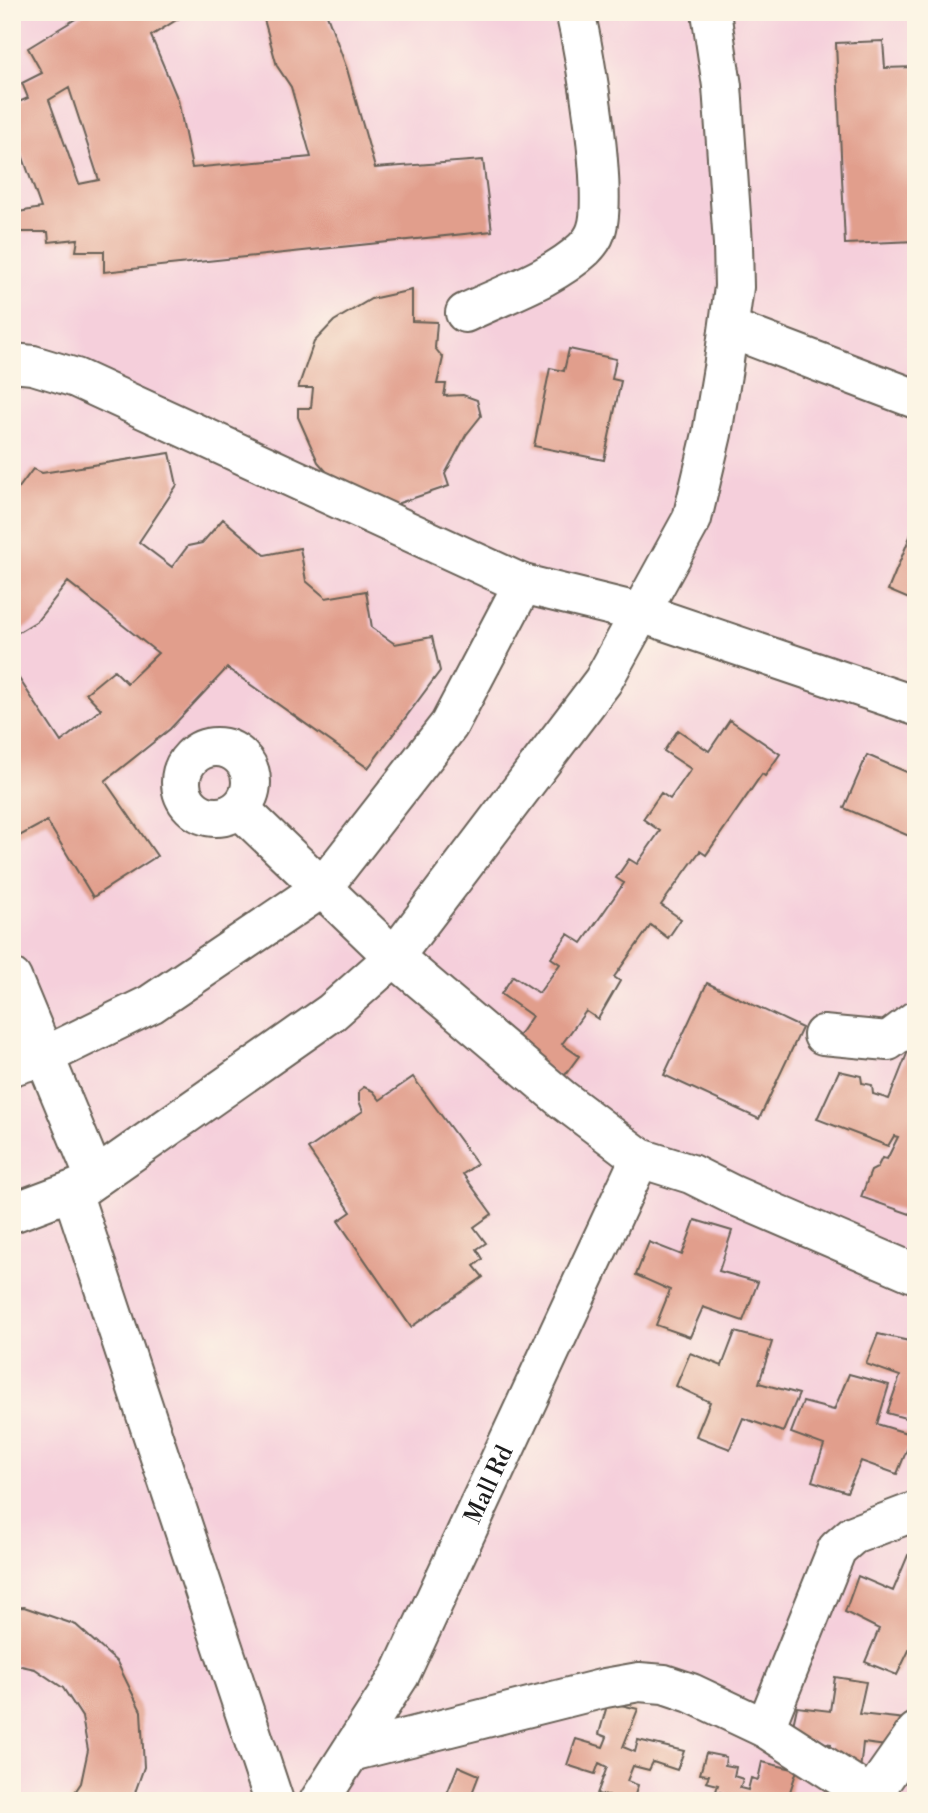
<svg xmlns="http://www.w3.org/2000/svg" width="928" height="1813" font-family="'Libre Bodoni',serif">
  <rect width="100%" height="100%" fill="#fcf5e5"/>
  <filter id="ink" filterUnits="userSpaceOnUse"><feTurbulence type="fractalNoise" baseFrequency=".0143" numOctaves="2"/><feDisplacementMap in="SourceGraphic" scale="14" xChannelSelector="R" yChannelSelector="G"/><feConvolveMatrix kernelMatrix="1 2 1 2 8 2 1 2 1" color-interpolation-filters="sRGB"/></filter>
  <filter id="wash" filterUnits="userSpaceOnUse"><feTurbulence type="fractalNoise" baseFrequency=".00686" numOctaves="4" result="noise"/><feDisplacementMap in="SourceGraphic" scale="28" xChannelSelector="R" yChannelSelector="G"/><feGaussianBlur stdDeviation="1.57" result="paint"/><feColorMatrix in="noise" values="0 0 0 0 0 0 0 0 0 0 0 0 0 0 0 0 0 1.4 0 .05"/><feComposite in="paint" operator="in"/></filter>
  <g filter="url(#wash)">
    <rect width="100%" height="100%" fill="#f4dec1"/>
    <path fill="#f5cfdb" d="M12,12H916V1801H12Z"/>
    <g id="blocks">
      <path fill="#e19e8c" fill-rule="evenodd" d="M87,12H189L151,36L178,100L192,168L311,157L291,87L277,66L262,12H326L347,69L375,168L483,160L492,231L104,272V251H76L78,239L49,242L48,232H20L12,222L19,212L41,208L20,149L12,154V105L28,98L22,83L42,73L28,48ZM69,88L99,180L79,184L49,100Z
        M883,41L885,68L916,67V241L845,244L836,43Z
        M412,290V321L437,322L435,348L443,358L437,384H446L444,396L463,395L477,400L481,416L466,435L445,474L449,486L399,503V516L352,501L318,462L298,417V408H311L313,388H298L314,342L334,321L371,299Z
        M569,349L616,359L612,379L621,381L604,460L534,446L550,368L564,371Z
        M170,453L177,485L139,542L172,567L188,546L202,543L223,519L265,555L300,548L306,581L326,598L366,591L372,628L395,644L432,637L440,671L368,768L227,668L170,729L105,781L157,856L93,897L47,821L12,840V668L61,742L101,709L86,693L114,670L127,683L158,653L68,582L37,621L12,636V492L15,493L33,469L42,473Z
        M914,527L916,528V602L888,590Z
        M730,720L780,754L765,776L762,774L706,855L700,851L661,905L681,919L668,938L651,925L614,977L620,981L598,1019L586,1011L562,1044L579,1056L562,1079L513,1044L532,1016L501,994L513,976L539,993L560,964L551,958L568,934L582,943L624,883L616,878L629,859L637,864L660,831L643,819L661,793L670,799L691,769L664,751L678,730L709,751Z
        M867,755L916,776V839L844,808Z
        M707,983L802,1028L759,1119L664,1075Z
        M916,1031V1204L910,1214L861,1197L871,1171L877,1168L882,1158L887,1159L898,1137L894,1136L888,1146L817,1119L839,1071L861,1076L862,1083L872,1085L873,1094L889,1099Z
        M413,1077L477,1164L463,1174L492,1214L474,1227L486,1243L477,1249L483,1259L474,1266L483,1277L411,1327L338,1221L351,1212L308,1149L363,1111L359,1101V1091L364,1087L373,1091L380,1100Z
        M695,1220L732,1231L719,1271L758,1282L743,1321L703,1307L690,1337L656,1325L670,1290L636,1275L649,1242L682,1255Z
        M916,1326V1421L887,1413L900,1376L866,1364L878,1334L909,1341Z
        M735,1332L772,1342L759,1383L799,1394L783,1432L743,1418L730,1449L696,1436L710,1402L676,1386L690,1353L722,1366Z
        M849,1374L889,1385L877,1424L913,1435L897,1474L861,1461L847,1492L812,1481L824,1445L791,1433L803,1402L834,1410Z
        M908,1555L916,1559V1643L913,1642L897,1675L865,1662L879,1629L845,1612L858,1576L893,1591Z
        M24,1607L76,1625L117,1662L141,1711L144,1767L132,1801H69L81,1783L88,1750L82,1717L63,1688L35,1669L12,1664V1608Z
        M835,1677L866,1682L859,1714L905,1719L901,1748L863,1743L860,1771L829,1766L831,1744L790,1739L797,1707L830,1711Z
        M608,1702L638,1709L623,1747L635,1752L638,1740L684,1751L677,1770L653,1762L649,1770L633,1766L627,1781L638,1785L633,1801L597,1794L607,1767L599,1763L595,1774L567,1765L576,1739L603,1747L607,1737L599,1734Z
        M706,1753L726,1757L725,1765L736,1767L734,1776L743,1779L740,1788L748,1790L751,1778L758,1780L762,1762L797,1770L788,1798L732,1801L734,1797L716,1791L718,1785L706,1782L709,1775L700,1774Z
        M458,1766L479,1775L469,1801H444Z"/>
    </g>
  </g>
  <g filter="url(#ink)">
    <use href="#blocks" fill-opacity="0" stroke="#686056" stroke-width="2"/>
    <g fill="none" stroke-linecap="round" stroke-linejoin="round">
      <defs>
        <g id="minor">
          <path d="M465,313C504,294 552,279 584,249C588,245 594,237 596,231C609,198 585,51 575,12"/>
          <path d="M729,328L916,399"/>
          <path d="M12,363L33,365L76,378L523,584L641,613L916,706"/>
          <circle cx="216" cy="782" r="35"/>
          <path d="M240,809L394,957L562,1099L640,1158L691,1174L733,1195L916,1274"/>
          <path d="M12,978L95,1178"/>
          <path d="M823,1035L888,1041L916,1020"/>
          <path d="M12,1066L45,1056L151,1004L322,888L449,725L523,584"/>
          <path d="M72,1192L274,1801"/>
          <path d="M12,1213L84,1186L332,1012L394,957L603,681L692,519L712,434L723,368L734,287L733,244L722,86L711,12"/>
          <path d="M765,1728L837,1549L853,1535L916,1511"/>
          <path d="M351,1752L605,1688L639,1682L664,1684L691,1693L765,1728L871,1796L868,1801"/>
          <path d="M871,1796L916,1732"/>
          <path id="s1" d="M319,1801L400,1675L640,1158"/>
        </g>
      </defs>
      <use href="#minor" stroke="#686056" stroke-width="42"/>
      <use href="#minor" stroke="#fff" stroke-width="38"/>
    </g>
  </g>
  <g text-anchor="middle" stroke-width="5" stroke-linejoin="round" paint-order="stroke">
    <g font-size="24" fill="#1c1c1c" stroke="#fcf5e5">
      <text dy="8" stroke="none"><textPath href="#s1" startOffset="360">Mall Rd</textPath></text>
    </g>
  </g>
  <rect width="928" height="1813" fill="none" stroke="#fcf5e5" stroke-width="42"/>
</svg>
